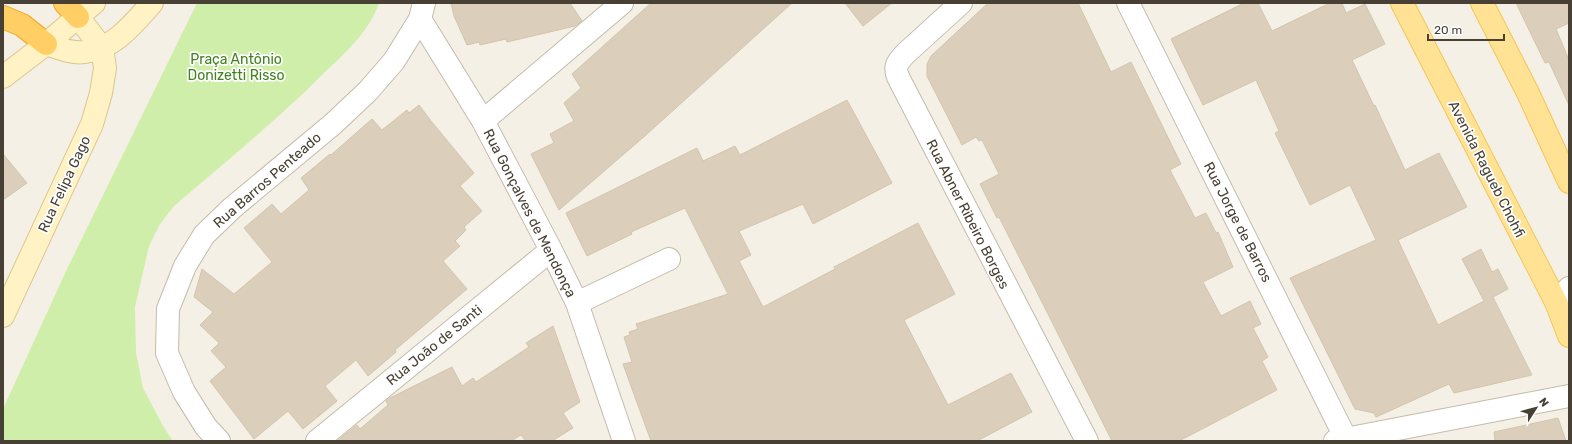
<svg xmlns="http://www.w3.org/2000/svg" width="1572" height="444" font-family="Rubik,sans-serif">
  <rect width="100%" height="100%" fill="#f5f0e5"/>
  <path fill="#ceeea9" d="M197,3H379C369,32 345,53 323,74C276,121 224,163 174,206L160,224L149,246L135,307L136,353L143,388L163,426L173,441H3V409L67,269Z"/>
  <path fill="#dbcfbc" stroke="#d3c5ac" d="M451,3H570L582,21L575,26L507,42L506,39L480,45L479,42L467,45L454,16Z
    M651,3H792L646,135L559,210L531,154L554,143L550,134L574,121L564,103L581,88L572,74Z
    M845,3H892L863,26Z
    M988,3H1078L1111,72L1131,62L1181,164L1170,170L1195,218L1206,213L1216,233L1218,232L1233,267L1203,282L1221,316L1250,301L1261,324L1253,328L1268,357L1262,361L1277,390L1179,441H1112L999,217L997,218L980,184L999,174L982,140L979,141L976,137L962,145L927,76V64L931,56Z
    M1244,3H1258L1272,31L1330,3H1342L1346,13L1365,4L1385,44L1352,60L1374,106L1375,105L1405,170L1439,153L1467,207L1398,240L1438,325L1484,301L1462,259L1481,249L1492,272L1498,269L1508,289L1493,297L1532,375L1454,393L1449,384L1376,417L1374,413L1355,409L1290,278L1376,240L1350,185L1310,205L1275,133L1279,131L1256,80L1203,105L1171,39Z
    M1516,3H1569V23L1556,29L1569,60V105L1549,62L1545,63Z
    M847,100L892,183L813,224L803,204L739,231L751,255L739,261L763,307L835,269L834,267L918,223L955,294L904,320L948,405L1011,373L1032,412L977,441H651L623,364L632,362L624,337L630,335L629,332L638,329L636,324L728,294L685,208L631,232L632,234L587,256L566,213L697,148L703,161L735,146L740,155Z
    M419,105L431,121L474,173L460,186L482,211L464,227L466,230L455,241L460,246L443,261L467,289L395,350L396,352L368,376L356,360L325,386L337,401L303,429L288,411L254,439L210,381L226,367L211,351L219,343L200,325L213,312L194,297L202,269L234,294L272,262L244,228L272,204L281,214L309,190L301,178L330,154L331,155L372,119L382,130L407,110L409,113Z
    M3,154L27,183L3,200Z
    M553,326L580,402L563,413L573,428L552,441H526L521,435L511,441H337L357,425L360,429L388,405L386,401L390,398L452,367L462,386L473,378L476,382L529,347L526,343Z
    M1558,418L1566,441H1495L1494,432Z"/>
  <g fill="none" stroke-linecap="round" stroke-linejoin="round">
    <defs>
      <path id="street" d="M961,3L905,54C897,63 894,66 898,77L1087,441
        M1128,3L1347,441
        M420,19L483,121L551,250L577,303L624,441
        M483,121L622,3
        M1556,302L1569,288
        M577,303L669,259
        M219,441L206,427L184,392L167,353L168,309L185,266L204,235L232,208L333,124L368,91L394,61L420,19L424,3
        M317,441L551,250
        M1335,441L1569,396"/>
      <path id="secondary" d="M46,44C59,48 72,54 85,52C113,50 135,22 152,3
        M3,77L46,44L94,3
        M3,316L92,124L101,93L105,68L102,48L78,17"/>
      <path id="primary" d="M1402,3L1556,302L1569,336
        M1482,3L1528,93L1569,182"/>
      <path id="highway" d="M65,3L78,17
        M3,17L22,25L46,44"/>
    </defs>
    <use href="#street" stroke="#c4bbaa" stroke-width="24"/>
    <use href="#secondary" stroke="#dac78f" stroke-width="24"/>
    <use href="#primary" stroke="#f2c656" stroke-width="24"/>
    <use href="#highway" stroke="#f0a824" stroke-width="24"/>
    <use href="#street" stroke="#fff" stroke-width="22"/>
    <use href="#secondary" stroke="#fff2c5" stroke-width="22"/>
    <use href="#primary" stroke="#ffe294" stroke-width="22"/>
    <use href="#highway" stroke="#ffcf66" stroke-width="22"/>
  </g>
  <g text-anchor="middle" stroke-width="3.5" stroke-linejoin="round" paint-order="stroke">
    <g font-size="14" fill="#438120" stroke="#fff">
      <text x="236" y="64">Praça Antônio<tspan x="236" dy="16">Donizetti Risso</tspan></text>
    </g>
    <g font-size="14" fill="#484034" stroke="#fff">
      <text transform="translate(1487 169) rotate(63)" y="5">Avenida Ragueb Chohfi</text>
      <text transform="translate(267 180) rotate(-41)" y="5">Rua Barros Penteado</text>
      <text transform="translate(64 184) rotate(-65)" y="5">Rua Felipa Gago</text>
      <text transform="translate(530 213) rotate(63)" y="5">Rua Gonçalves de Mendonça</text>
      <text transform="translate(968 214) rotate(63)" y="5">Rua Abner Ribeiro Borges</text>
      <text transform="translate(1238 222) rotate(63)" y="5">Rua Jorge de Barros</text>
      <text transform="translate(434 345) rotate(-39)" y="5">Rua João de Santi</text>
    </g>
  </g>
  <rect width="1572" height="444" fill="none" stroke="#484034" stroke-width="8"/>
  <g transform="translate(1536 408) rotate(54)" stroke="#ffffff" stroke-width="3" paint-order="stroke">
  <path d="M0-3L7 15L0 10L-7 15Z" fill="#484034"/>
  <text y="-6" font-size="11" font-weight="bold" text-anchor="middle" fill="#484034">N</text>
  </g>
  <path d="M1428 34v6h76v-6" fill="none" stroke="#484034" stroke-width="2"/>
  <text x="1434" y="34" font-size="12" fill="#484034" stroke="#ffffff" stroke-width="3" paint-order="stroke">20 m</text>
</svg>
